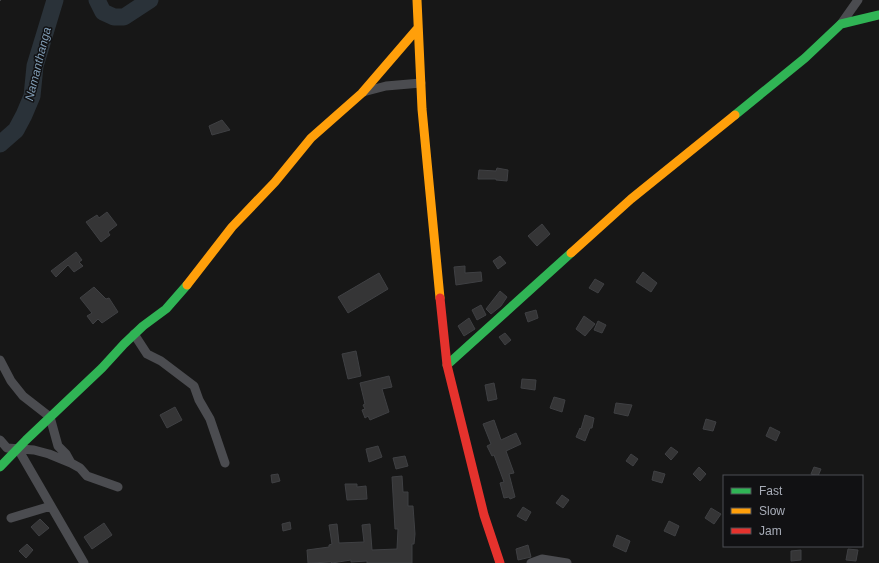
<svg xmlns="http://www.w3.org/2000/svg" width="879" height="563" font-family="Arial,sans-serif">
  <rect width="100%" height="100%" fill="#171717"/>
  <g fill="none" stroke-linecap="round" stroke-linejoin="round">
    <path stroke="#2a3239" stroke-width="17" d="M97,0L103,12L114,17H124L150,0
      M0,144L16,130L24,115L32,96L35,66L55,0"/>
  </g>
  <path fill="#353536" stroke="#3f4043" d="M222,120L230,130L212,135L209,126Z
    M497,168L508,170L507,181L496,180V179H478L479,170L496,171Z
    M107,212L117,225L108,232L110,235L101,242L86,222L97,215L99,218Z
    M542,224L550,234L537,246L528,236Z
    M76,252L82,260L79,262L83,266L74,272L68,265L56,277L51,271Z
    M500,256L506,263L498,269L493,261Z
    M465,266V273L481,272L482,281L456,285L454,267Z
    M643,272L657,283L651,292L636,282Z
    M379,273L388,289L348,313L338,297Z
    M595,279L604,284L598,293L589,288Z
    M94,287L106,299L109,298L118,312L102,323L98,319L93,324L87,316L92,313L80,298Z
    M500,291L507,297L501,306L491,314L486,309Z
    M481,305L486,315L477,320L472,310Z
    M536,310L538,318L528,322L525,313Z
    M584,316L595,324L585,336L576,329Z
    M469,318L475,329L464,336L458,326Z
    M598,321L606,325L602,333L594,330Z
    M505,333L511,340L505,345L499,337Z
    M356,351L361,376L348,379L342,354Z
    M389,376L392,387L382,389L389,412L370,420L368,416L365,418L362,410L365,409L363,405L365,404L360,383Z
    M522,379L536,380L535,390L521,388Z
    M494,383L497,399L488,401L485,385Z
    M554,397L565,400L562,412L550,408Z
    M616,403L632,405L628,416L614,413Z
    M175,407L182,420L167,428L160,415Z
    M585,415L594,418L592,428H590L585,441L576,437L580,428L581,429Z
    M706,419L716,422L713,431L703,429Z
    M494,420L501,440L516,433L521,444L506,451L514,473L509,474L515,497L510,499L509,497L504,498L500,483L504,482L494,455L492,456L487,446L491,444L483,424Z
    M770,427L780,432L776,441L766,436Z
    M378,446L382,457L369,462L366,449Z
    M671,447L678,452L671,460L665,454Z
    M631,454L638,459L633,466L626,461Z
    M405,456L408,466L396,469L393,458Z
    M699,467L706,474L700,481L693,474Z
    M814,467L821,469L818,476L811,474Z
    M654,471L665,474L662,483L652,480Z
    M278,474L280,481L272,483L271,475Z
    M402,476L403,492H408V506H413L415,534L414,544H412V563H367V561L351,562V560L332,563L331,562L308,563L307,550L329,547V545L332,544L329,525L337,524L339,543L364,542L362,525L370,524L372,550L397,549L398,529H395L392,477Z
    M345,484H357V487L366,486L367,499L347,500Z
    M562,495L569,500L563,508L556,503Z
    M523,507L531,512L526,521L517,516Z
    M711,508L721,514L714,524L705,518Z
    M40,519L49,528L39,536L31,527Z
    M669,521L679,526L675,536L664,531Z
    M290,522L291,529L283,531L282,524Z
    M104,523L112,535L92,549L84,537Z
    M617,535L630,541L626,552L613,546Z
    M27,544L33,550L26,558L19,551Z
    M528,545L531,557L518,560L516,549Z
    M848,549L858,550L856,561L846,560Z
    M801,550V560L791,561V551Z"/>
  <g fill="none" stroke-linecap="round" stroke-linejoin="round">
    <path stroke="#4d4e52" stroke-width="1.5" stroke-dasharray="2 3" stroke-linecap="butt" d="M0,0H1"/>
    <path stroke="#4b4c50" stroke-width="9" d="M841,24L858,0
      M363,92L386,86L421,83
      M134,334L147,354L161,361L194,386L199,400L210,419L225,463
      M0,360L11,381L23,396L50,417L58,446L66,454L71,463
      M0,440L7,448L34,450L49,454L71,463L80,468L87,476L118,487
      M18,449L84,563
      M11,518L51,506
      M531,563L542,559L567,563"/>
    <path stroke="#30b455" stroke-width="9" d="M735,115L805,58L841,24L879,15
      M447,365L571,253
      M0,467L26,440L102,368L124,344L143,326L166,309L187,285"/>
    <path stroke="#ff9f0a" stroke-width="9" d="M417,0L422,109L440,298
      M571,253L631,199L735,115
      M187,285L232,227L275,182L311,138L362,93L418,28"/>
    <path stroke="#e5322d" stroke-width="9" d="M440,298L447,365L484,515L500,563"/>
  </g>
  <g text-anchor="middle" stroke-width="3" stroke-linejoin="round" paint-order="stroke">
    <g font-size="12" font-style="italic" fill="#7f9bb3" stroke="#111113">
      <text transform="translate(38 64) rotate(-76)" y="4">Namanthanga</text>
    </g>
  </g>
  <rect x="723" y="475" width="140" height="72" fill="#111113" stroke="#4d4f55"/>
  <rect x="731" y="488" width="20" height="6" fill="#30b455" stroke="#4d4f55"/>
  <text x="759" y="495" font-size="12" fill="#a8adb8">Fast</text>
  <rect x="731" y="508" width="20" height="6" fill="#ff9f0a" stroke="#4d4f55"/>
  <text x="759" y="515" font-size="12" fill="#a8adb8">Slow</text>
  <rect x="731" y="528" width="20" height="6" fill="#e5322d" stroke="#4d4f55"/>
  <text x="759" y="535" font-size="12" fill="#a8adb8">Jam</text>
</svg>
